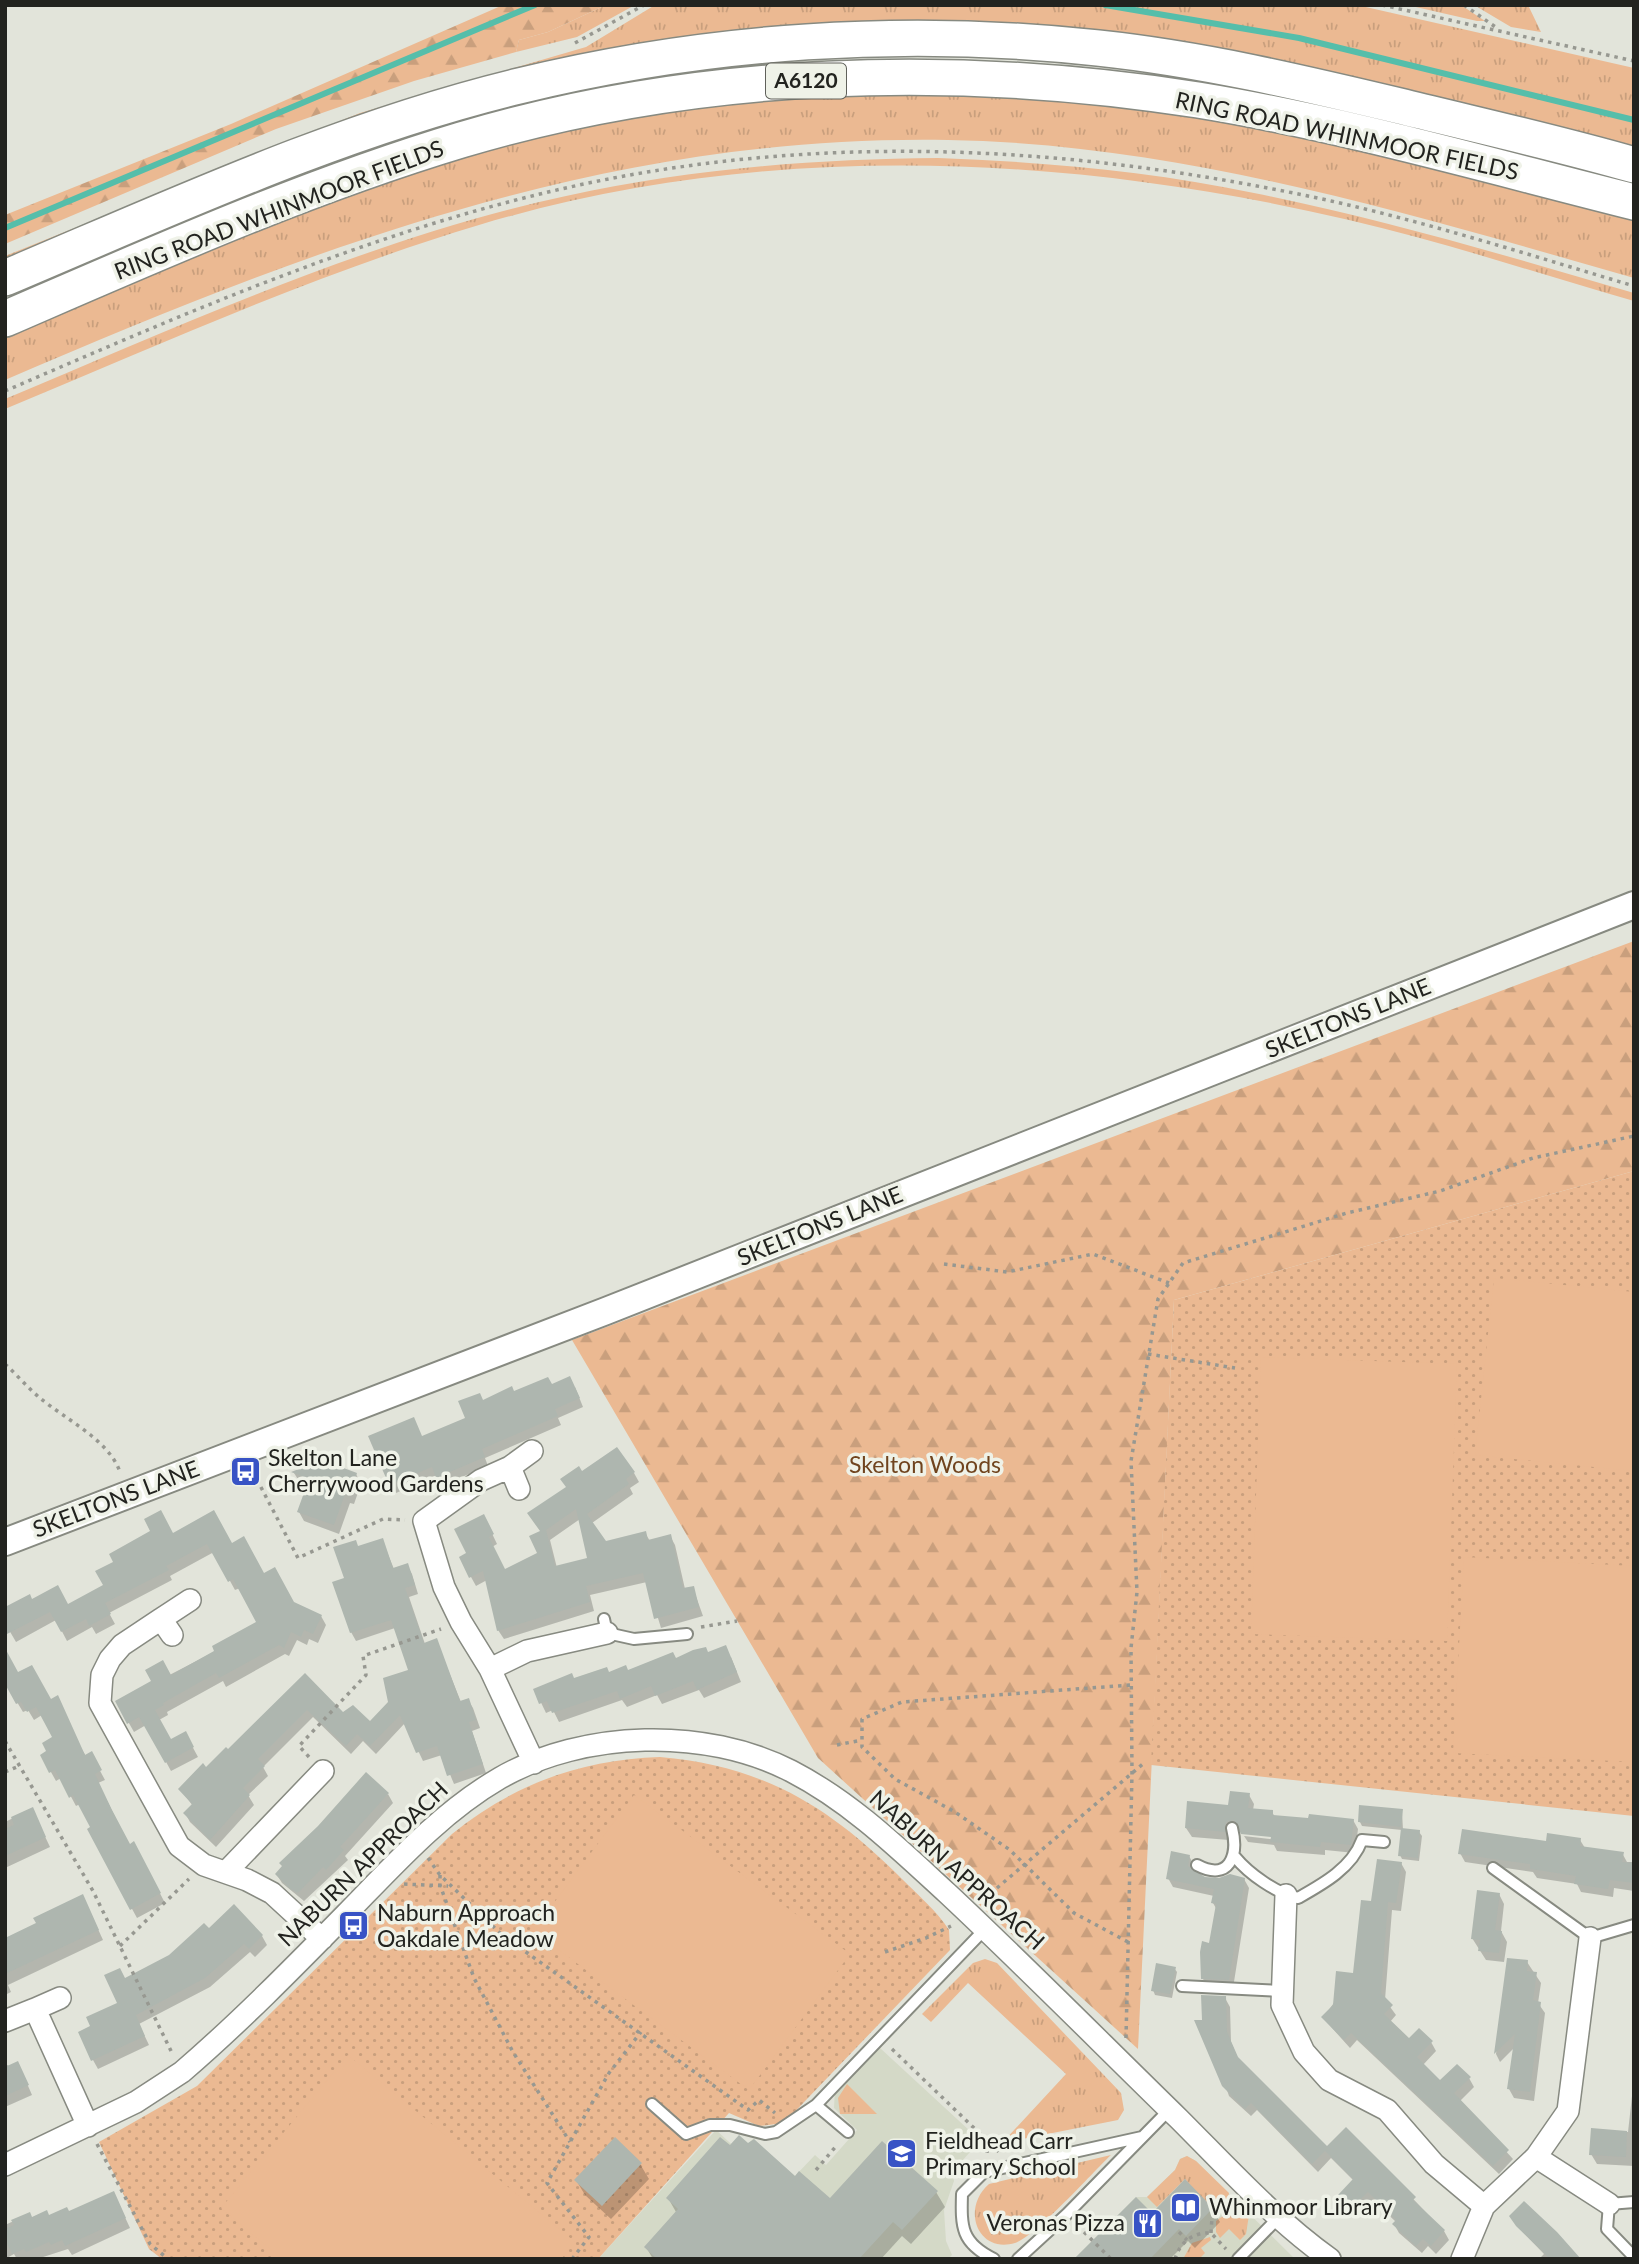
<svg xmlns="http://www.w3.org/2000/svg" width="1639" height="2264" font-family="Lato,sans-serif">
  <defs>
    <pattern id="grass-tufts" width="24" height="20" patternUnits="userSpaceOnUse" patternTransform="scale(1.75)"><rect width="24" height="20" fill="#ebb992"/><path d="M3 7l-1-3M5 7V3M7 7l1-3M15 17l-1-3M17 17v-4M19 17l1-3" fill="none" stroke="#c99f7d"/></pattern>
    <pattern id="forest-firs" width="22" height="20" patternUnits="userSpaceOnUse" patternTransform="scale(1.75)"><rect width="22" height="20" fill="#ebb992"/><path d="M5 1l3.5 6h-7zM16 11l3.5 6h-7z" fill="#c99f7d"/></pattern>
    <pattern id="park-dots" width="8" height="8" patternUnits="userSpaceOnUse" patternTransform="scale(1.75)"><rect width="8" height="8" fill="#ebb992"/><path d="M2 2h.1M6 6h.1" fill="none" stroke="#c99f7d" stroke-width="1.8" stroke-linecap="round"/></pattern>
  </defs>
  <rect width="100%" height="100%" fill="#e2e4da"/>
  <path fill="#d4d9c7" d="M880,2048L983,2143L971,2151L952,2172L954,2181L944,2210L946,2241L952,2255L948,2259H598L716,2130L740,2152L753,2139L795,2176L815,2155L826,2165L857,2130L834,2108L835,2089Z
    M1187,2156L1196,2161L1295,2259H1074L1136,2197H1147L1175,2170L1180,2159Z"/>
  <path fill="url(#grass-tufts)" d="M606,5H635L577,37L516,52L519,40L548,32Z
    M655,5H1357L1634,68V152L1238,56L679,43L5,265V256L360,113L586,47Z
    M1407,5H1461L1485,21H1477Z
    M1474,5H1528L1541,32L1511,27Z
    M884,89L1121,101L1287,132L1634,217V278C1410,214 1182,144 948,140C610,134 310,248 5,380V333L278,218L468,152L662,108Z
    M938,158C1044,162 1150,171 1254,193C1382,219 1508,256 1634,293V301C1539,274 1445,242 1349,220C1063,153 762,140 479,225C316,274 161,344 5,409V399C182,324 379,236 566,196C689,169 812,159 938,158Z
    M985,1959L997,1963L1121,2093L1124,2110L1118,2120L1002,2143L1066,2074L968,1983L931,2022L922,2014L973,1963Z
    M847,2084L877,2114H840L838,2098Z
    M1111,2155C1091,2174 1036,2236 1015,2243C977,2254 961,2208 989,2184Z
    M1187,2156L1196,2161L1229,2193L1225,2208L1213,2211L1185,2179L1157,2207L1147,2197L1175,2170L1180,2159Z
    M1239,2204L1249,2215L1246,2234L1240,2240L1229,2229L1220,2238L1216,2232V2221Z
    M1210,2237L1211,2240L1201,2248L1205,2253L1199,2259H1183L1192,2243Z"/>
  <path fill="url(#forest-firs)" d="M503,5H606L548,32L519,40L516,52L414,81L276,129L5,244V215L231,124Z
    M1634,941V1171L1174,1300L1138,2049L818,1758L572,1340Z"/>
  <path fill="url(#park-dots)" d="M1634,1171V1816L1151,1765L1174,1300Z
    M660,1757C764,1766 830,1807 902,1879C918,1895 937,1911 949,1930L950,1950L784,2123L759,2126L729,2113L598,2259H162L149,2249L99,2142L197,2086L452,1834C514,1784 580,1760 660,1757Z"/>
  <path fill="#ebb992" d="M1494,1278L1634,1292V1471L1475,1455Z
    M1261,1357L1457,1364L1447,1641L1251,1634Z
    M1464,1557L1634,1566V1762L1453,1753Z
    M634,1795L850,1954L749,2090L533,1931Z
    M348,2055L575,2242L561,2259H282L221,2208Z"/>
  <path fill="#0003" fill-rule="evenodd" d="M552,1386L575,1387L583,1407L558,1418L561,1425L485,1458L488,1466L443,1485L437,1475L396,1493L370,1437H422L467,1419L483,1401Z
    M294,1473L356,1474L361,1484L354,1504L350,1503L339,1534L304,1521L299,1512L309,1485L299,1481Z
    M582,1473H634L639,1482L630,1488L633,1494L592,1523L605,1543L645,1533L650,1541L670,1536L675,1545L685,1589L693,1588L703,1616L661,1628L647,1582L590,1595L594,1611L504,1639L498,1630L487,1580L476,1586L471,1577L468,1554L488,1525L497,1544L492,1547L505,1571L539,1554L541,1532L567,1488ZM580,1519L589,1560L557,1568L550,1540Z
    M173,1535L232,1545L293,1603L321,1616L326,1625L318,1643L309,1639L307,1645L297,1640L289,1656L285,1654L226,1687L223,1681L167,1712L168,1715L159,1720L171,1741L185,1733L198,1757L171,1771L146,1725L134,1732L117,1702L216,1651L259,1623L240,1588L235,1590L214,1552L170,1576L172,1580L109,1613L115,1624L96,1634L92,1627L67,1641L56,1620L16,1642L5,1623L31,1601L68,1606L105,1586Z
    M382,1540L394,1569L407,1565L412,1574L418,1594L409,1597L425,1644L436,1640L461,1702L468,1700L473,1708L480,1728L472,1731L486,1773L454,1784L442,1755L423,1761L405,1723L376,1754L363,1741L351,1754L313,1717L263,1767L268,1776L248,1795L254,1805L216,1847L190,1822L185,1813L193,1806L180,1789L228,1751L305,1675L343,1714L370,1723L390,1702L410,1671L395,1628L356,1641L351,1632L346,1579L359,1548Z
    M708,1654L731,1657L741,1682L704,1698L699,1690L662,1704L657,1695L627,1707L622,1700L559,1722L553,1710L546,1713L535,1690Z
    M18,1675L50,1701L86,1756L91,1754L105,1780L98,1783L130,1846L139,1853L165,1903L137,1918L89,1830L93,1828L80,1804L76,1806L61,1778L56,1781L42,1756L48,1752L55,1738L42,1715L34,1720L28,1710L23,1712L5,1682Z
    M388,1794L393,1803L345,1856L348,1860L304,1901L282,1883L277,1875Z
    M1249,1795L1254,1804L1253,1810L1272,1812L1275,1817L1353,1820L1358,1829L1355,1853L1325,1850V1855L1277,1851L1274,1845L1248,1842L1244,1836L1279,1840V1836L1240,1829L1231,1831L1229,1840L1192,1837L1186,1828Z
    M32,1809L50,1847L5,1868V1822Z
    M1402,1811L1403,1830L1419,1832L1422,1836L1419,1861L1402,1859L1400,1855L1402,1830L1362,1826L1360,1822Z
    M1580,1840L1585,1848L1622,1853L1627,1862H1634V1891L1614,1888L1613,1897L1581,1892L1577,1884L1537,1878L1533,1872L1465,1862L1460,1853Z
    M1189,1856L1194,1865L1193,1871L1204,1878L1244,1879L1249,1888L1233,1988L1208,1987L1203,1979L1217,1910L1213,1903L1214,1896L1173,1887L1168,1878Z
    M1401,1863L1406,1872L1401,1911L1392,1910L1385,2000L1396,2015L1390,2022L1409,2040L1431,2042L1436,2051L1423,2065L1440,2083L1469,2078L1474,2087L1460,2101L1513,2159L1499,2174L1357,2040L1350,2048L1323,2018L1354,1975L1372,1903Z
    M1499,1894L1504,1904L1501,1931L1507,1942L1504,1962L1486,1960L1472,1938Z
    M87,1905L103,1940L8,1985L11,1992L5,1995V1944Z
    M209,1930L262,1936L267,1945L255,1957L250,1952L210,1987L139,2024L149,2045L98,2069L93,2060L92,2027L119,2004L125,1980L170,1957Z
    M1508,1959L1527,1962L1541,1983L1538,2003L1545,2013L1534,2101L1514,2098L1509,2089L1514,2048L1500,2062L1496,2054Z
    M1174,1968L1177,1972L1172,1998L1155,1995L1153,1990Z
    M1225,1998L1230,2007L1231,2042L1239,2061L1327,2148L1346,2129L1444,2231L1449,2240L1436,2254L1428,2246L1422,2253L1399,2233L1394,2224L1396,2222L1373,2200L1358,2216L1340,2195L1354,2181L1331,2158L1318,2172L1257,2110L1251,2116L1229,2096L1204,2022Z
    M5,2064L22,2072L32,2095L5,2107Z
    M1634,2078V2166L1597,2164L1591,2154L1593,2130L1628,2132Z
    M730,2148L795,2178L830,2201L936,2192L945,2207L911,2244L902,2236L881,2259H653L646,2247L676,2212L668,2198Z
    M640,2164L649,2179L611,2219L585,2195L576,2180Z
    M1185,2181L1212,2209L1220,2222L1195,2248L1188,2241L1170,2259H1075L1152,2215Z
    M118,2202L130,2228L72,2255L68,2249L37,2259H17L14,2254L5,2259V2225L29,2214L32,2219L49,2217Z
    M1516,2225L1579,2259H1539L1544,2254Z"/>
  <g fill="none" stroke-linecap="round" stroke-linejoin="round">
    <path stroke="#55beaa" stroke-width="6" d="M1105,5L1299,38L1634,120
      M5,228L535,5"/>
  </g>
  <path fill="#aeb6af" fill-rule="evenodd" d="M570,1376L580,1398L555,1409L558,1416L482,1449L485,1457L436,1478L432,1467L389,1485L368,1436L414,1417L422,1436L465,1418L458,1401L480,1393L483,1400L512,1386L514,1391L548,1377L552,1384Z
    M617,1447L635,1472L626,1479L629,1484L587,1514L606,1541L646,1531L648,1540L671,1534L683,1588L694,1586L699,1607L654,1619L643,1573L586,1586L590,1602L497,1631L483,1571L469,1578L459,1557L466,1553L454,1529L484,1514L494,1534L489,1537L505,1569L537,1553L529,1536L540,1531L527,1513L566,1487L560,1479L579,1466L582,1471ZM576,1509L587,1558L555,1566L546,1530Z
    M322,1460L357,1473L349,1496L345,1494L334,1525L297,1512L309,1479L291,1472Z
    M161,1510L173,1533L214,1510L232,1543L244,1536L264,1573L275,1567L294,1602L322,1615L313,1634L304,1630L301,1637L291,1632L284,1648L279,1645L219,1678L216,1673L163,1703L164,1705L155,1710L171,1739L186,1731L194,1747L165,1763L139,1717L127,1724L115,1701L151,1681L145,1670L163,1660L171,1675L214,1651L212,1646L256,1622L233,1579L228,1582L207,1544L166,1566L169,1570L105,1603L111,1614L89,1626L86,1619L61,1632L50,1612L5,1635V1607L30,1594L32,1599L58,1585L68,1604L103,1585L95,1571L113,1562L109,1554L150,1531L144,1519Z
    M383,1538L393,1568L408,1563L415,1585L405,1588L424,1643L437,1638L460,1701L469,1698L476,1720L469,1722L483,1764L447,1776L437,1746L416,1753L400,1715L370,1746L357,1734L346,1746L307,1710L258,1759L265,1766L243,1788L250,1795L210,1840L183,1813L192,1804L178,1789L203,1763L206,1767L226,1747L228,1749L305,1673L343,1712L353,1705L370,1721L388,1702L383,1678L408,1670L391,1620L350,1633L332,1582L344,1578L333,1547L356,1540L358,1546Z
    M726,1645L737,1672L697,1690L693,1681L655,1696L651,1686L620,1699L617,1691L552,1713L547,1701L539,1704L533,1689L572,1673L574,1678L607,1667L609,1672L626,1665L628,1670L673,1652L676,1658L693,1650L706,1647L708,1652Z
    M5,1648L18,1672L32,1665L51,1699L58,1695L85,1755L92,1751L102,1770L95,1774L112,1810L130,1844L134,1841L161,1893L130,1910L87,1829L90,1827L73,1795L69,1798L55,1770L49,1773L40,1755L46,1751L42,1743L52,1737L36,1707L27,1712L21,1702L16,1704L5,1684Z
    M366,1772L389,1793L340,1847L344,1850L326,1870L323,1867L298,1893L290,1889L275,1874L282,1866L279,1863L318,1826Z
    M1230,1791L1250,1793L1248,1808L1273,1810V1815L1308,1818L1309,1814L1354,1819L1351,1845L1321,1842L1320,1847L1270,1842L1271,1837L1241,1834L1234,1820L1226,1822L1225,1832L1185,1828L1187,1801L1228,1805Z
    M1359,1805L1403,1809L1401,1827L1358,1822Z
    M33,1807L46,1837L5,1856V1829L14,1825L11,1817Z
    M1401,1828L1420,1830L1418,1858L1398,1856Z
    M1462,1829L1546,1841L1547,1833L1581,1838L1580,1846L1624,1852L1622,1862L1634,1863V1883L1610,1880L1608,1889L1574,1884L1576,1876L1530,1869V1864L1458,1854Z
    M1171,1851L1190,1855L1188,1866L1205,1877L1219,1878L1230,1874L1245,1878L1229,1980L1201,1979L1200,1952L1202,1941L1209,1943L1216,1904L1211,1903L1214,1889L1166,1879Z
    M1377,1859L1402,1862L1396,1903L1388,1902L1381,1993L1393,2005L1384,2014L1409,2038L1419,2028L1433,2041L1417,2057L1440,2080L1457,2064L1471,2077L1454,2093L1509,2150L1493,2166L1351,2033L1344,2040L1321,2017L1333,2005L1336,1971L1353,1973L1361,1900L1371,1901Z
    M1477,1890L1500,1893L1495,1930L1502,1931L1499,1953L1478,1951L1480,1940L1471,1939Z
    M83,1894L99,1930L5,1974V1938L36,1923L33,1918Z
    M234,1904L263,1935L249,1949L244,1944L205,1978L136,2015L145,2036L91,2061L78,2032L90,2026L86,2017L117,2003L104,1975L120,1968L125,1978L169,1955L204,1923L209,1928Z
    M1507,1958L1528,1960L1527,1971L1537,1972L1533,2000L1541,2002L1530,2092L1507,2089L1515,2034L1494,2054Z
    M1156,1963L1176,1967L1170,1994L1151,1991Z
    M1201,1995L1226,1996L1227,2032L1238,2057L1327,2146L1346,2127L1416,2197L1413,2200L1445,2230L1431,2246L1423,2239L1416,2246L1392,2224L1396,2220L1368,2192L1352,2208L1338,2195L1353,2179L1325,2151L1312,2164L1251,2103L1245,2109L1222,2086L1194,2020H1202Z
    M18,2061L29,2085L5,2096V2067Z
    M1591,2128L1627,2131L1626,2157L1589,2155Z
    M739,2135L748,2143L754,2139L795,2176L799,2171L830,2198L882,2141L938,2191L902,2230L893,2222L859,2259H657L644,2247L678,2209L666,2198L720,2137L730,2145Z
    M615,2137L642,2163L602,2206L574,2180Z
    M1185,2179L1213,2208L1186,2236L1179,2229L1150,2259H1074L1136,2197L1152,2213Z
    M114,2191L126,2218L65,2246L62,2240L51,2245L49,2242L26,2252L24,2249L12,2254L5,2239V2229L14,2225L11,2220L30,2212L32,2217L47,2210L49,2215L67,2207L69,2211Z
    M1524,2201L1557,2232L1581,2259H1550L1516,2226L1509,2216Z"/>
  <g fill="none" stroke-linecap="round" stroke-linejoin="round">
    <defs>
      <path id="service" d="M604,1619L607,1633L634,1639L687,1634
        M1235,1857C1249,1874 1276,1893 1298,1898C1323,1884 1352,1868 1362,1840L1384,1842
        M1197,1865C1229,1882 1239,1856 1232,1828
        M1493,1868L1590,1938L1634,1925
        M1182,1986L1282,1991
        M652,2104L686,2134L710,2125H730L765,2134L776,2132L816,2105
        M848,2132L816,2105L985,1929
        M1634,2202L1609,2204L1607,2229L1634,2257
        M994,2259C961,2243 961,2227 962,2194L984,2172L1142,2137
        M1018,2259L1067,2214L1169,2110
        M1238,2259L1280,2216"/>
      <path id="minor" d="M510,1467L481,1480L424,1521L444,1587L461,1622L490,1669L534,1763
        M519,1489L510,1467L532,1451
        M161,1619L122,1645L110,1659L102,1675L100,1703L179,1846L204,1865L247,1880L272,1893L322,1939
        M172,1635L161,1619L190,1600
        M490,1669L527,1651L607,1633
        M226,1872L323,1771
        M1286,1895L1282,2005L1304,2052L1329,2080L1387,2110L1434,2164L1484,2206
        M35,2009L60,1998
        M5,2021L35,2009L88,2126
        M1536,2157L1609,2204
        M5,2165L136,2102L182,2072C239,2023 293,1968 346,1914C394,1865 440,1813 500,1778C584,1730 705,1727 791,1771C851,1802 898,1848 947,1893C1026,1967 1102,2044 1179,2119C1227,2167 1275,2220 1330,2259
        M1462,2259L1484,2206L1536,2157L1568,2111L1590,1938"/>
      <path id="tertiary" d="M5,1542L606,1311L1634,905"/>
      <path id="trunk" d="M5,278C173,207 341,129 519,86C708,40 905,27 1098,48C1202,59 1303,83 1404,107C1481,126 1558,143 1634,165
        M5,319C155,254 305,187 461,140C699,69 954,62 1198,100C1345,124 1490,166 1634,202"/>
    </defs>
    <use href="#service" stroke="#878a81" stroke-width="14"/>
    <use href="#minor" stroke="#878a81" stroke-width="24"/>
    <use href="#tertiary" stroke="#878a81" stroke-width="30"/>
    <use href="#trunk" stroke="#878a81" stroke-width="38"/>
    <path stroke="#979891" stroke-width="3.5" stroke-dasharray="3.5 5" stroke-linecap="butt" d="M1382,5L1634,61
      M1464,5L1497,28
      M575,43L644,5
      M5,391C172,319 343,244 520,199C783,131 1043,141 1308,196C1418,219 1526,254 1634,286
      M944,1264L1007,1272L1093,1254L1169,1283
      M1148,1354L1235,1368
      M5,1364C17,1375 28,1388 40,1398C65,1419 109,1440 120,1472
      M253,1472L298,1558L383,1519L405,1520
      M701,1627L737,1621
      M5,1741L93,1891L173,2055
      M837,1745L862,1740
      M309,1757L299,1746L366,1675L363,1656L441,1629
      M5,1772L19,1766
      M428,1858L440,1875L502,1935L748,2110L759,2100L775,2113
      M440,1875V1885L474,1978L513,2052L570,2142
      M404,1884L448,1886
      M984,1899L1144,1763
      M1128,1942L1074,1913L1010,1850L955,1812L895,1779L862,1747V1719L902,1702L1131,1685
      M120,1946L189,1879
      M885,1952L926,1938L951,1926
      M1126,2038L1132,1773L1131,1648L1137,1592L1131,1461L1158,1299L1183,1263L1347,1213L1440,1191L1533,1158L1634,1136
      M892,2049L1000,2153
      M97,2144L150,2244L168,2259
      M987,2153V2140
      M816,2170L837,2145
      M1078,2226L1111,2259
      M1179,2232L1187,2240
      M1211,2233L1212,2217L1234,2201
      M572,2259L589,2237L547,2183L609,2073L641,2032
      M1175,2259C1180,2242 1193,2232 1211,2233L1226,2249"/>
    <use href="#service" stroke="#fff" stroke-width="10"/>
    <use href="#minor" stroke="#fff" stroke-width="21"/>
    <use href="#tertiary" stroke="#fff" stroke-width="26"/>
    <use href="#trunk" stroke="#fff" stroke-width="35"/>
  </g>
  <defs>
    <symbol id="bus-square" viewBox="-11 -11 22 22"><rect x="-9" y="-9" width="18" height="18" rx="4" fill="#3853c5" stroke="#eff2e8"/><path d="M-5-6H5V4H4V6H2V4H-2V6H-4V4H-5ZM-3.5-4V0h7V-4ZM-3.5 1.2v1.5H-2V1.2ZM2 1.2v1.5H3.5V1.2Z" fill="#fff"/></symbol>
    <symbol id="school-square" viewBox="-11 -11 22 22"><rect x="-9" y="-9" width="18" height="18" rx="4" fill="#3853c5" stroke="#eff2e8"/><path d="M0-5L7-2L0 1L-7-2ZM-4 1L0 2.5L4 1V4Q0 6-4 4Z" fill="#fff"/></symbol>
    <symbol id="library-square" viewBox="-11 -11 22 22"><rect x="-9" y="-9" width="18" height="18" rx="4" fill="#3853c5" stroke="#eff2e8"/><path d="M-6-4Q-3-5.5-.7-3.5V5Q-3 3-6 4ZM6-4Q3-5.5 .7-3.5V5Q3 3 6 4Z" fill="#fff"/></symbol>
    <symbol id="restaurant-square" viewBox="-11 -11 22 22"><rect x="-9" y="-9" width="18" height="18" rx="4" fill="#3853c5" stroke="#eff2e8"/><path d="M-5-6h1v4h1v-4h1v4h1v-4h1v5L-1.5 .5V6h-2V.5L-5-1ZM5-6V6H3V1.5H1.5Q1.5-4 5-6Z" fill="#fff"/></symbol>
  </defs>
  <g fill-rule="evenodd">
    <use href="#bus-square" x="228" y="1454" width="35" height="35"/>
    <use href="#bus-square" x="336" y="1908" width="35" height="35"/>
    <use href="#school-square" x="884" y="2136" width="35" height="35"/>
    <use href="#library-square" x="1168" y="2190" width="35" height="35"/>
    <use href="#restaurant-square" x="1130" y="2206" width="35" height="35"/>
  </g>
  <g text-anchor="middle" stroke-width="7" stroke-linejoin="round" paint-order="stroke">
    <rect fill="#eff2e8" stroke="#60615b" stroke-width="2" x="766" y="63.5" width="80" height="35" rx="5"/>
    <g font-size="21" font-weight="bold" fill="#22231f">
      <text x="806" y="88">A6120</text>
    </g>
    <g font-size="23" fill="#22231f" stroke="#eff2e8">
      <text transform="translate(1347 136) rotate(12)" y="8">RING ROAD WHINMOOR FIELDS</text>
      <text transform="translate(279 210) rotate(-21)" y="8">RING ROAD WHINMOOR FIELDS</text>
      <text transform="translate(1348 1018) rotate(-22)" y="8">SKELTONS LANE</text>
      <text transform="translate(820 1226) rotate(-22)" y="8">SKELTONS LANE</text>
      <text transform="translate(116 1499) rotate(-21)" y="8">SKELTONS LANE</text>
      <text transform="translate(363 1864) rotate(-44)" y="8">NABURN APPROACH</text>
      <text transform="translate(957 1870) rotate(42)" y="8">NABURN APPROACH</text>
    </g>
    <g font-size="23" fill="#22231f" stroke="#eff2e8" text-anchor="start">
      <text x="268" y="1466">Skelton Lane<tspan x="268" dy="26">Cherrywood Gardens</tspan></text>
      <text x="377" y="1921">Naburn Approach<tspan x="377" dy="26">Oakdale Meadow</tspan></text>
      <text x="925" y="2149">Fieldhead Carr<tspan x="925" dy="26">Primary School</tspan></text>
      <text x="1209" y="2215">Whinmoor Library</text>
      <text x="1125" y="2231" text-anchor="end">Veronas Pizza</text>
    </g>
    <g font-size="23" fill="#70441e" stroke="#eff2e8">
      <text x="925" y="1473">Skelton Woods</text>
    </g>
  </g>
  <rect width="1639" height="2264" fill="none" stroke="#22231f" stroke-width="14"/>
</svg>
